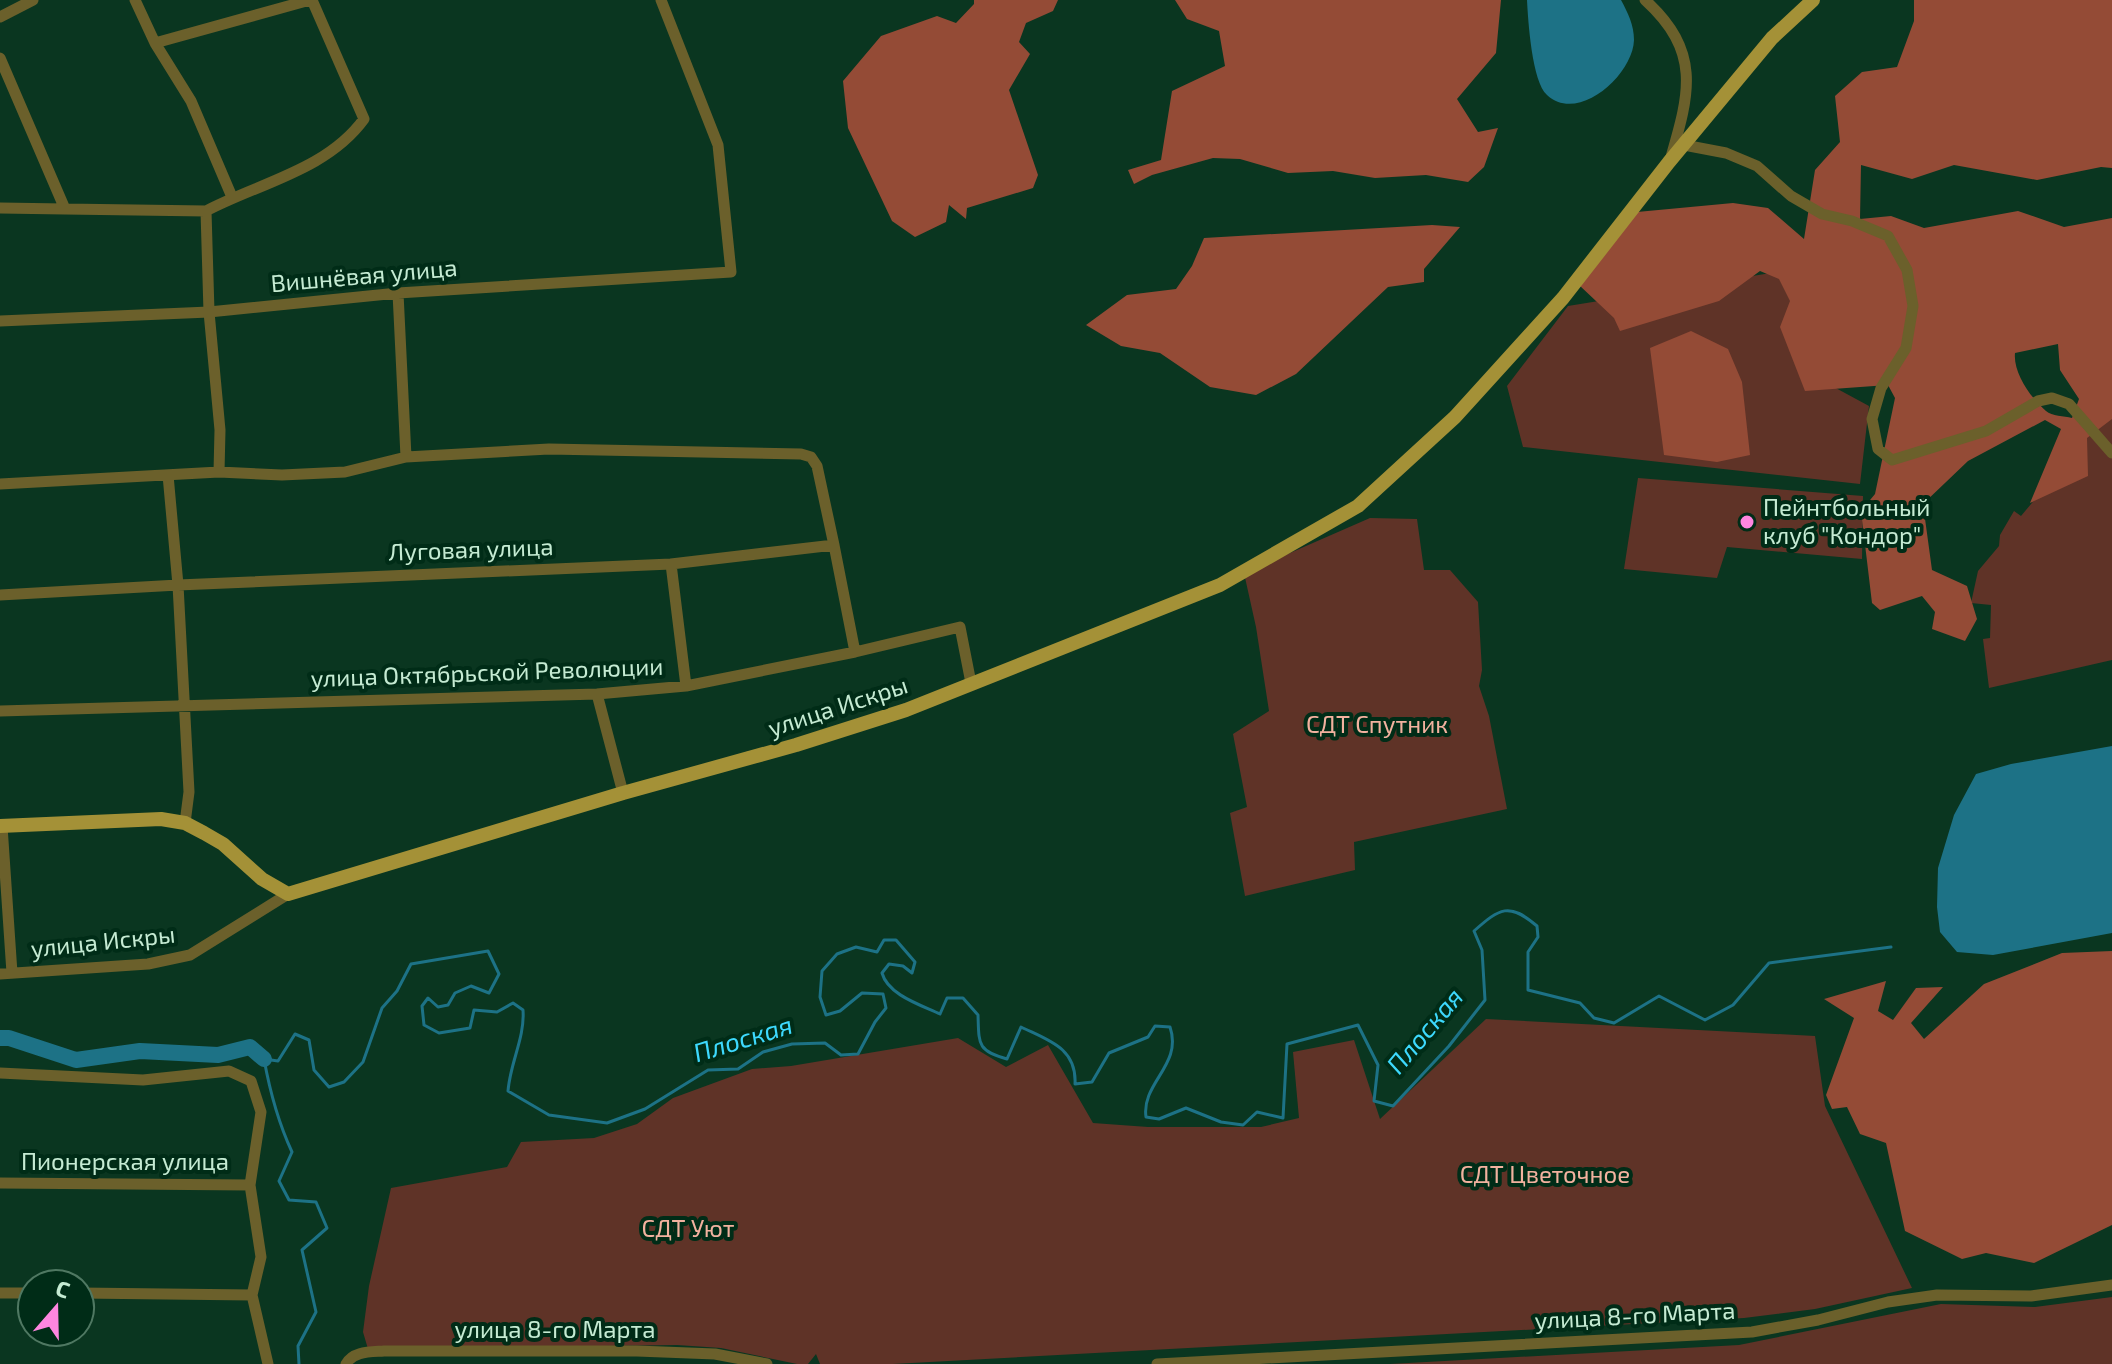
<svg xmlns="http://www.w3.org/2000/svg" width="2112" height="1364" font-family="'Exo 2',sans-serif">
  <rect width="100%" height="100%" fill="#0a3620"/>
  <path fill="#5f3327" d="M1795,269L1808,373L1869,406L1860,484L1523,447L1507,386L1568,306Z
    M2112,381V660L1989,688L1983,639L1990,638L1991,605L1971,603L1978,571L1999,546L2000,535L2014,511L2021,516L2036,498Z
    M1638,478L1863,496L1862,559L1727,547L1717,578L1624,569Z
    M1370,518L1417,519L1424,570H1450L1478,602L1482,670L1479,686L1489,716L1507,809L1354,842L1355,870L1245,896L1230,813L1247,807L1233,734L1269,711L1256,627L1244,573Z
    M1486,1019L1815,1036L1825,1106L1912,1288L1815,1309L1744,1318L893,1364H820L816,1354L808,1364H797L721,1348L677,1345L368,1349L363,1332L369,1286L391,1188L507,1167L521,1142L594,1138L637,1124L673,1098L752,1069L791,1066L958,1038L1006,1067L1048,1045L1093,1123L1148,1127H1261L1299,1118L1293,1052L1354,1040L1380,1119Z
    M2112,1297V1364H1390L1739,1345L1941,1304L2035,1307Z"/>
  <path fill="#944b36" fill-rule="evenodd" d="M974,0H1058L1053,11L1026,23L1019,42L1030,54L1009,90L1038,175L1033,188L967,208L966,219L949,205L946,222L915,237L892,221L848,128L843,81L881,36L937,16L956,23L974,4Z
    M1175,0H1501L1496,53L1457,99L1478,132L1498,128L1484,167L1468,182L1426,175L1375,178L1333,171L1288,173L1240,159L1213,158L1152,175L1134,184L1128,170L1161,160L1172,91L1225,66L1219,31L1187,19Z
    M1914,0H2112V168L2101,167L2037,180L1954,165L1912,179L1861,165L1860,219L1891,216L1924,228L2018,211L2064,227L2112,218V419L2087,438L2088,476L2030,503L2061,429L2045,420L1968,461L1923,504L1932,570L1967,586L1977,619L1965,641L1932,629L1935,612L1922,596L1880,610L1872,603L1861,511L1875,494L1895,398L1888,385L1805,391L1780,327L1790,301L1779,279L1760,271L1719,301L1620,331L1614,318L1579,285L1637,212L1733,203L1768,208L1804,239L1815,170L1840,142L1835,96L1862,72L1897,67L1914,21ZM2058,344L2060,370L2079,399L2072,418C2064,416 2052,416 2046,411C2031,398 2013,373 2015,353Z
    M1432,225L1460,227L1424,269V282L1388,287L1296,374L1256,395L1210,387L1160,353L1121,346L1086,325L1127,295L1176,289L1192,266L1204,238Z
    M1691,331L1728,349L1742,382L1750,455L1717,462L1664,455L1650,348Z
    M2112,951V1225L2034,1263L1986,1253L1962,1259L1905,1231L1886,1143L1860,1134L1847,1107L1832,1109L1826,1095L1854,1018L1824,999L1886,981L1878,1011L1893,1020L1916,988L1943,987L1911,1023L1924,1039L1984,984L2062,953Z"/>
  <path fill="#1d7286" d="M1527,0H1621C1628,13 1634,25 1634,40C1633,75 1578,124 1547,95C1532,82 1528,20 1527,0Z
    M2112,746V933L1993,955L1957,952L1940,932L1937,907L1938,868L1954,815L1976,774L2011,764Z"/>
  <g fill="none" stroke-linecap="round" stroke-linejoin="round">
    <path stroke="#1d7286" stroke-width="3" d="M299,1364L298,1346L316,1312L302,1250L327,1228L316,1202L289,1200L279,1181L292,1152C278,1122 270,1092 264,1059L278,1061L295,1034L309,1040L314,1070L329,1087L344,1082L363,1062L382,1008L397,991L411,964L488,951L499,974L489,993L471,986L455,993L448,1005L438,1007L428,998L422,1006L424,1025L439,1033L470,1028L474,1010L497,1012L513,1003L523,1010C525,1038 510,1063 508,1091L549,1115L607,1123L645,1109L708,1070L738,1069L763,1052L792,1044L825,1043L841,1055L858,1054L875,1022L886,1008L883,994L862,993L840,1011L826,1015L820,997L822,971L837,954L856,947L877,952L884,940H896L915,962L912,973L903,966L889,964L882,973C888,995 921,1005 940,1014L947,998H963L978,1015C979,1044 977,1051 1007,1059L1021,1027C1048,1040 1077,1048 1075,1084L1092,1082L1109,1053L1148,1037L1155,1026L1170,1027C1183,1065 1141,1083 1146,1117L1159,1119L1186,1108L1221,1122L1243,1125L1257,1112L1283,1118L1287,1044L1358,1025L1378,1065L1374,1101L1393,1106L1449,1046L1485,1000L1482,950L1474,931C1500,908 1509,902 1537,926L1538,937L1528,952V990L1580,1003L1594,1018L1614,1023L1659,996L1705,1020L1733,1005L1769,963L1891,947"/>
    <path stroke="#1d7286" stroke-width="16" d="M0,1038H9L76,1060L140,1051L218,1055L250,1047L264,1059"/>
    <path stroke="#6b602b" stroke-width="11" d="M135,0L155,43L191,101L232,197
      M1645,0C1701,51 1690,92 1671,157
      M0,17L33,0
      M155,43L310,0
      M0,58L65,209L206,211
      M1684,145L1726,153L1757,166L1791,196L1822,214L1852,221L1888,236L1907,270L1913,306L1906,348L1881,388L1872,419L1878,449L1892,460L1986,431L2038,401L2052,398L2069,404L2112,453
      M0,208L65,209
      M398,293L406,457
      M0,321L209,312L398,293L731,272L718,145L661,0
      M219,472L220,430L209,312L206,211C259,183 327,170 364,119L312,0
      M168,475L178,585L189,792L185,823
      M0,484L219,472L282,475L345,472L406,457L549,449L801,454L811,457L817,466L834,545
      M671,564L686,686
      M0,595L178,585L671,564L834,545L855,652
      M597,694L623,793
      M0,711L597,694L686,686L855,652L960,627L971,683
      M2,826L12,973
      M0,974L148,964L190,955L288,894
      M0,1073L143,1080L229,1071L251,1081L261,1112L250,1185L261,1257L252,1295L268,1364
      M0,1183L250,1185
      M0,1293H32
      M80,1293L252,1295
      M346,1364C353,1351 370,1352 384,1351H637L715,1354L767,1364
      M1157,1364L1752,1332L1818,1320L1888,1302L1937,1295L2031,1296L2112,1285"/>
    <path stroke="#a49137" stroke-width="14" d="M0,826L161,819L185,823L204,833L223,844L262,879L288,894L623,793L796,745L906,710L1220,585L1358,506L1455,417L1563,298L1669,162L1772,38L1813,0"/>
  </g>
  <circle fill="#fe86e0" stroke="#002c17" stroke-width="3" cx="1747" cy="522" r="8"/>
  <g text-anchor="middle" stroke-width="8" stroke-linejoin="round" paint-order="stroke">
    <g font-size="24" fill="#c5ebd3" stroke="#002c17">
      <text transform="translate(364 276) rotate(-5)" y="8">Вишнёвая улица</text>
      <text transform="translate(471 550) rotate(-2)" y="8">Луговая улица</text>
      <text transform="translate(487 673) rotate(-2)" y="8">улица Октябрьской Революции</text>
      <text transform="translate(838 707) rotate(-18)" y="8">улица Искры</text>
      <text transform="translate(103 942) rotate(-6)" y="8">улица Искры</text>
      <text x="125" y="1170">Пионерская улица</text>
      <text transform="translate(1635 1316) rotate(-3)" y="8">улица 8-го Марта</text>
      <text x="555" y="1338">улица 8-го Марта</text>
    </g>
    <g font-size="24" fill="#c5ebd3" stroke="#002c17" text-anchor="start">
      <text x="1763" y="516">Пейнтбольный<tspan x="1763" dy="28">клуб "Кондор"</tspan></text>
    </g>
    <g font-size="24" fill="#f2b29f" stroke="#002c17">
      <text x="1377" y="733">СДТ Спутник</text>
      <text x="1545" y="1183">СДТ Цветочное</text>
      <text x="688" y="1237">СДТ Уют</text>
    </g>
    <g font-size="26" font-style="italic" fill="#3dd9fd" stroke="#002c17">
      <text transform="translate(1425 1031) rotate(-50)" y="9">Плоская</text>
      <text transform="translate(743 1039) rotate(-17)" y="9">Плоская</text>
    </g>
  </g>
  <g transform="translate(56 1308) rotate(20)"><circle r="38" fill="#002c17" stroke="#4f7862" stroke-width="2"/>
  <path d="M0-6L14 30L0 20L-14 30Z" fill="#fe86e0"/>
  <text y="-12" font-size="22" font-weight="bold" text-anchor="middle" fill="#c5ebd3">С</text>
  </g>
</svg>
